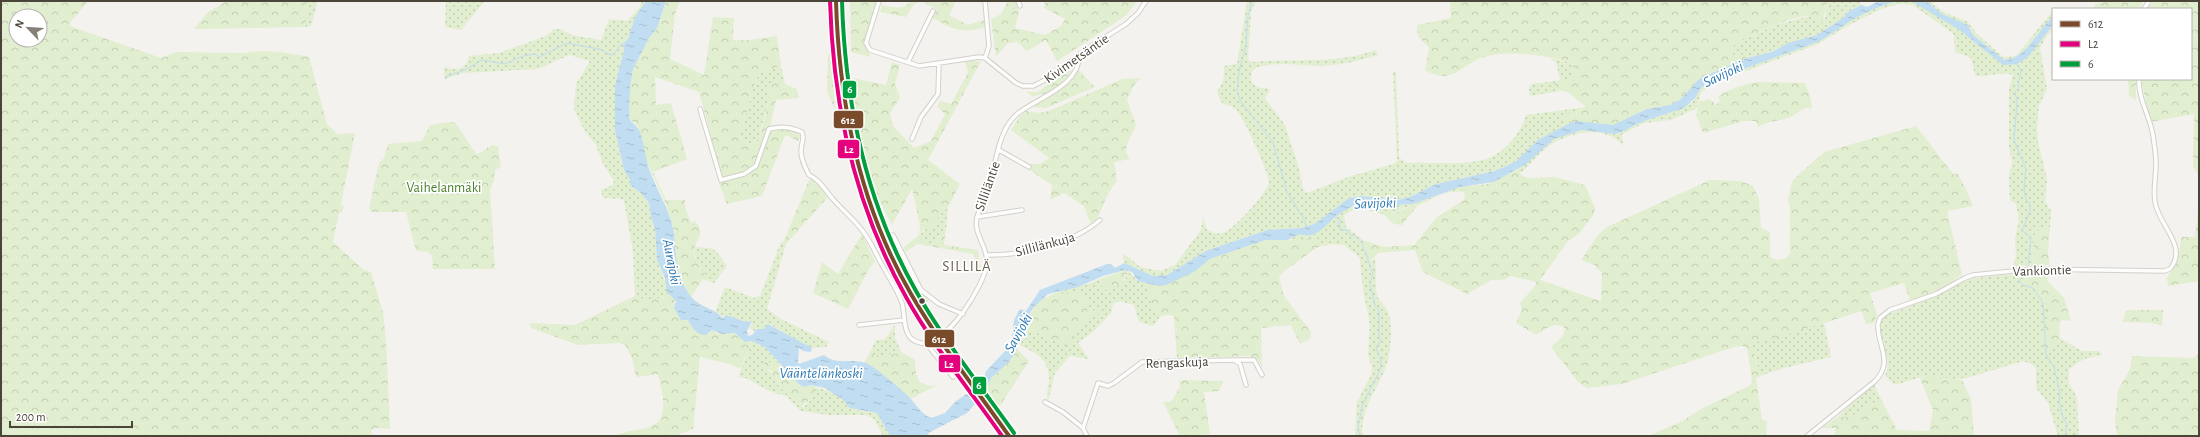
<svg xmlns="http://www.w3.org/2000/svg" width="2200" height="437" font-family="'Alegreya Sans',sans-serif">
  <defs>
    <pattern id="green-dots" width="8" height="8" patternUnits="userSpaceOnUse"><rect width="8" height="8" fill="#e1eecf"/><path d="M2 2h.1M6 6h.1" fill="none" stroke="#c3cdb2" stroke-width="1.8" stroke-linecap="round"/></pattern>
    <pattern id="forest-crowns" width="20" height="18" patternUnits="userSpaceOnUse"><rect width="20" height="18" fill="#e1eecf"/><path d="M2 6a3 3 0 1 1 6 0M12 15a3 3 0 1 1 6 0" fill="none" stroke="#c3cdb2"/></pattern>
    <pattern id="water-ripples" width="26" height="14" patternUnits="userSpaceOnUse"><rect width="26" height="14" fill="#c0ddf1"/><path d="M2 4q2-2 4 0t4 0M15 11q2-2 4 0t4 0" fill="none" stroke="#a6bfcf"/></pattern>
  </defs>
  <rect width="100%" height="100%" fill="#f4f2ee"/>
  <path fill="url(#green-dots)" d="M306,1H318L311,26L305,27L308,10Z
    M446,1H485L461,30L445,27Z
    M641,1H646L635,17L628,39L623,44L624,50L615,86V130L624,170L630,180V185L641,193L649,203L651,217L655,228L657,260L667,286V291L663,297L648,301L635,296L633,251L624,201L622,199L603,198L601,190L613,185L614,181L603,164L596,145L584,130L574,109L576,84L590,61L569,55L538,69L463,73L445,79L444,67C457,71 466,70 469,56L499,53L546,36L554,29H561L571,35L601,40L609,19L627,21L640,7Z
    M840,1H846C846,27 845,54 847,80C851,140 870,200 898,252C908,270 915,286 929,300L926,303C923,300 921,300 919,298C908,285 901,265 893,250C855,171 841,88 840,1Z
    M1247,1H1256L1251,12L1248,60L1252,62C1297,58 1332,65 1376,50L1378,55C1363,59 1348,64 1332,65C1308,68 1282,60 1258,67C1248,69 1246,90 1267,88L1270,90L1265,98L1285,125L1299,168L1303,190L1307,193L1351,176L1394,164L1397,161L1393,72L1396,71L1399,158L1407,163C1432,162 1462,166 1486,159C1505,153 1521,133 1526,115L1587,107L1724,68L1566,125L1538,140L1515,162L1495,171L1436,184L1410,197L1398,200L1361,196L1349,198L1316,223L1303,228L1267,230L1206,251L1167,275L1153,276L1124,263L1123,253L1140,267L1161,271L1175,265L1201,230L1203,217L1207,230C1214,233 1218,235 1225,232C1234,229 1268,192 1269,182C1269,173 1245,121 1238,112C1234,107 1229,105 1223,104C1216,92 1216,94 1222,83C1224,79 1224,71 1224,66L1237,64Z
    M1828,1H1859L1862,5L1849,11L1843,18L1817,35L1784,45L1772,52L1747,58L1746,56L1731,55V50L1735,44L1778,24L1810,16L1815,19H1825Z
    M1897,1H1911L1917,3L1958,29L2003,65L2028,57L2053,25V29L2046,37L2040,48L2047,89L2039,106L2037,128L2038,142L2047,179L2045,201L2051,211L2050,227L2038,228L2035,232L2032,265L2013,267L2016,256L2015,238L2019,220L2016,204L2010,200L2009,177L2012,162L2009,146V90L2013,75C2000,70 1984,79 1975,75L1971,58L1955,52L1954,35L1951,32L1913,5L1899,4L1881,9L1851,24L1818,44L1717,82L1701,92L1697,108L1671,120L1644,123L1622,134L1623,146C1605,124 1569,132 1549,146C1538,154 1529,166 1519,174L1515,171L1554,139L1566,134L1582,130L1615,134L1622,132L1641,122L1684,108L1692,102L1701,88L1711,81L1820,41L1857,17L1879,7Z
    M1926,1H1935L1933,4L1944,12L1968,22L1976,33L2003,57L2016,56L2051,13L2053,12V16C2038,30 2025,60 2004,60L1973,35L1970,27L1942,14Z
    M1549,58L1573,63L1572,78L1560,80L1556,62Z
    M781,66L785,84L767,92L770,97L758,139L754,143L745,144L742,141L740,134L756,80L761,72Z
    M1555,81L1554,89L1561,91L1530,96L1529,89L1531,84Z
    M1460,187L1463,191L1444,193L1417,206C1406,203 1396,216 1384,214C1375,213 1367,209 1359,207L1344,215L1346,227L1363,240L1369,262L1375,258C1377,271 1374,286 1378,298C1380,302 1385,306 1387,310C1393,318 1391,349 1388,359C1382,386 1361,403 1362,436H1355L1357,402L1371,375L1372,367L1368,355L1370,325L1363,290L1360,260L1357,255L1344,245L1333,244L1318,247V243L1290,239L1299,234C1316,240 1325,225 1336,216C1342,212 1349,208 1355,205L1381,210L1396,205L1413,204Z
    M948,208L946,229L938,238L934,247L923,245L922,239L919,235L934,223L940,214Z
    M781,242L786,244L767,309L781,319L829,342L826,347L812,348L803,345L770,324L764,329L754,331L750,328L752,323L750,321L746,322L728,316L725,317L715,312L725,287L754,298L760,296Z
    M695,247C717,248 714,248 727,266L714,283C705,274 692,261 695,247Z
    M1128,271L1138,281L1150,284C1147,296 1151,307 1161,316L1153,326L1139,322L1134,305L1120,301L1114,303L1111,310L1112,312L1093,332L1078,343L1089,359L1070,356L1055,373L1048,402C1046,395 1048,387 1049,380C1050,359 1034,352 1018,344L1022,326L1069,347L1072,334L1101,307L1091,312L1087,311L1089,303L1078,291L1065,293L1060,291L1091,283L1099,279L1103,288L1110,292L1125,280Z
    M2004,275L2028,276L2023,284L2038,289L2044,302L2048,303L2047,325L2041,336L2044,352L2060,338L2082,351H2099L2102,355L2084,359L2069,369V384L2077,397L2079,436H2058L2048,403L2036,388V369L2034,365L2023,361L1967,378L1951,379L1928,375L1895,385L1885,376C1895,356 1872,334 1884,316L1929,299L1969,279Z
    M1824,323L1831,357L1780,369L1760,376L1752,343Z
    M895,325V337L901,352L883,356L869,354L876,340L885,339Z
    M752,341L765,347L787,372H782L770,362L768,371L775,373L779,387L803,408L814,396L818,388L832,392L856,410L877,413L890,436H883L874,419L865,415H828L801,411L786,396L769,391L746,378L738,377Z
    M1874,384L1881,399C1865,407 1855,419 1836,418Z"/>
  <path fill="url(#forest-crowns)" fill-rule="evenodd" d="M1,1H88L70,23V26L161,58L176,52L246,53C266,49 288,52 309,57L327,124L337,134L355,133L341,204L344,207L342,212L339,213L333,242L364,270L371,272L383,312L386,341L390,429L374,428L371,431L372,436H1ZM16,16H40V40H16Z
    M227,1H306L308,10L305,27L194,29L208,12Z
    M666,1H680L675,14L670,59L704,75L713,17L734,18L733,40H749L777,36L781,66L761,72L756,80L740,134L742,141L746,144C748,144 752,144 755,142C762,137 767,107 770,97L763,88L779,79L785,84L797,89L799,98L776,100L769,131L791,129L799,134L800,137L798,141L786,135L784,138L762,196L727,204L719,184V165L699,92L655,77L656,105L671,103L687,159L653,172L666,200H685V207L691,223L695,221C707,235 695,237 694,252C694,263 707,275 714,283L703,279L691,297L686,290L675,257L673,226L666,204L646,160L638,127L629,118L630,86L633,69L649,38L657,28Z
    M850,1H878L864,44L871,57L851,52Z
    M910,1H956L949,15L968,25L984,20L986,27C960,34 955,30 932,18L936,9L922,1L914,4L906,17L880,12L882,5C891,7 904,11 910,1Z
    M1008,1H1016L1019,12L1015,28L1045,35L1061,26L1065,19L1044,8L1045,1H1137L1127,15L1057,61L1046,40L1027,51L1017,42L1008,43L996,57L991,19L1001,14Z
    M1450,1H1828L1822,24L1818,26C1817,22 1816,18 1811,17C1797,12 1749,37 1735,44L1731,50V55L1740,53L1747,58L1700,78L1681,99L1670,105L1647,109L1621,123L1607,126L1565,121V114L1586,107L1568,92L1554,89L1555,81L1572,78L1573,63C1551,56 1522,52 1499,54C1492,55 1481,57 1475,61C1455,72 1448,83 1425,70L1429,48L1418,36L1417,25L1451,18Z
    M2109,1H2143L2140,9H2093L2095,4Z
    M2154,1H2199V176L2193,166L2194,114L2150,122L2141,79H2191V9H2147Z
    M831,54L835,109L827,92L828,55Z
    M965,61H981L928,160L960,184L947,209L940,214L933,228L925,229L919,234L922,239L923,245L917,244L905,252L904,247L919,235L920,225L912,189L892,225C866,178 855,130 852,78L886,85L892,62L900,65L895,84L900,97L890,114L893,126L914,148L931,141L945,114L937,107L940,101L951,104L968,73Z
    M1069,68L1072,69C1063,85 1050,95 1032,96L1026,92H1038Z
    M1077,69L1095,87L1046,108L1032,107L1067,84Z
    M1141,78L1134,85L1127,100L1136,124C1133,136 1120,148 1130,159L1114,162L1117,181C1105,194 1102,213 1092,227L1084,206L1064,193L1050,200L1052,185L1025,167L1028,164H1040L1049,158L1011,130L1019,117L1026,111L1039,113L1049,111L1122,79Z
    M2128,79H2136V100L2129,96Z
    M1756,82L1805,83L1810,96L1812,109C1803,105 1799,113 1792,116C1781,122 1768,120 1758,127L1756,121H1744L1703,133L1696,115L1700,100L1701,101L1710,99L1716,105L1720,101L1718,96C1730,89 1742,85 1756,82Z
    M450,122H455L477,155L492,145L498,146L501,167L495,170L494,181L490,189L495,269H433L432,256L428,252L416,251L406,212H372L369,209L379,163L384,158L388,144L422,141L430,125Z
    M1916,126L1954,175L1957,173L1965,187L1973,206L1947,211L1962,274L1947,286L1910,301L1904,283L1870,293L1877,315L1874,323L1866,324L1862,311L1787,335L1752,343L1760,376L1756,378L1762,420L1767,421L1766,436H1648L1682,421L1701,409L1751,385L1752,379L1747,348L1742,346L1734,347L1622,384L1587,388L1578,382L1551,347L1563,336L1565,328C1555,320 1545,330 1536,335L1516,323L1522,310L1520,303L1536,285V282L1511,276L1504,280H1492L1467,294L1423,272L1415,250L1378,253L1369,262L1363,240L1385,247L1414,245L1437,217L1464,200L1465,195L1460,187L1488,184L1515,171L1527,178L1554,177L1585,185L1595,208L1594,214L1579,234L1568,241L1540,280L1601,301L1602,272L1597,269L1595,265L1581,260L1598,235L1607,227L1710,180L1741,181L1753,186L1759,199L1761,228L1770,232V257L1776,260L1787,258L1790,254V208L1788,200L1792,181L1824,152Z
    M812,179L828,197L786,244L783,243L809,180Z
    M2199,201V281L2168,286L2167,278C2177,264 2180,253 2181,237H2195Z
    M1413,205L1417,206L1402,225L1394,224L1383,214L1395,213Z
    M2050,227L2048,252L2050,265H2032L2035,232L2039,228Z
    M946,229L944,245L978,250L980,268L973,254L934,247L938,238Z
    M862,234L875,262L870,267L848,309L813,293L822,262L838,274Z
    M1312,239L1319,243L1318,247L1283,272L1279,277L1284,296L1311,332L1310,339L1300,344L1291,325L1261,328L1262,367L1259,361L1250,356L1177,358L1174,317L1170,315L1161,316C1151,307 1147,296 1150,284L1158,286L1194,272L1210,259L1265,240Z
    M1126,270L1128,271C1124,281 1119,286 1110,292L1103,288L1099,279Z
    M2048,275L2047,281L2064,298L2071,321L2061,320L2059,328L2060,338L2044,353L2041,336L2047,324V303L2036,294L2037,289L2033,287L2030,289L2023,284L2028,276Z
    M667,291L675,300L674,308L681,320H688L709,334L712,330L718,334L735,333L752,341L740,369L730,364L700,357L693,429L675,436H615C626,430 637,431 649,427C671,420 662,392 658,374L636,377L632,358L625,345L619,343L578,345L531,328L530,323L575,325L635,296L648,301L663,297Z
    M1060,291L1065,293L1078,291L1089,303L1087,311L1091,312L1101,307L1105,309L1072,334L1075,338L1068,347L1022,326L1040,300Z
    M2130,310H2163L2162,326L2152,323L2122,322L2126,312Z
    M1017,349L1029,361L1000,406L985,393L991,378L1009,362Z
    M901,352L915,360L916,374L920,383L931,386L937,385L911,399L871,365L864,363L869,354L883,356Z
    M2199,352V436H2117L2115,421L2118,390L2130,369L2132,356L2193,358L2197,356Z
    M767,360L782,372H787L803,387L811,385L818,388L814,396L801,407C796,398 784,395 779,385C776,381 778,377 775,373L765,367L764,363Z
    M1928,375L1962,380L1971,399L1974,436H1835V428H1822L1836,418C1855,419 1865,407 1881,399L1897,430L1929,431L1933,410L1920,378Z
    M1183,380L1223,381L1219,391L1204,392L1210,434L1180,436L1163,402H1171L1180,387L1179,381Z"/>
  <path fill="url(#water-ripples)" d="M646,1H666L657,28L649,38L633,69L630,86L629,118C632,124 638,126 640,132C645,147 645,161 652,176C658,192 667,206 672,224C678,247 672,267 687,291C698,309 712,306 723,318L726,315L746,322L752,321L747,331L748,336L752,335L757,329H764L768,324L812,348L811,352L803,351L799,348L798,362L799,364L824,355C838,367 854,356 870,365C877,369 903,391 909,397C916,404 921,414 931,418L945,413L956,401L983,383L986,371L1011,345L1014,320L1020,309L1026,311L1040,290L1107,264H1111L1115,268L1124,263L1153,276L1167,275L1206,251L1267,230L1303,228L1316,223L1349,198L1361,196L1398,200L1410,197L1436,184L1495,171L1515,162L1538,140L1566,125L1576,121L1613,125L1647,109L1670,105L1681,99L1700,78L1747,58L1772,52L1788,43L1817,35L1843,18L1849,11L1862,5L1867,7L1879,1H1897L1879,7L1857,17L1820,41L1711,81L1701,88L1695,98L1684,108L1641,122L1622,132L1615,134L1582,130L1554,139L1526,164L1494,182L1460,187L1413,204L1396,205L1381,210L1355,205C1349,208 1342,212 1336,216C1325,226 1316,240 1299,234L1287,240H1265L1210,259L1194,272L1166,285L1158,286L1138,281L1132,272L1125,270L1103,276L1078,287L1048,294L1034,307L1022,326L1017,349L1009,362L991,378L985,393L967,413L930,432L926,436H890L877,413L850,408L842,399L825,388L811,385L803,387L797,382L765,347L751,341L745,342L735,333L722,334L712,330L706,335C696,335 692,327 688,320H681L674,308L676,301L667,292L665,278L657,260L655,228L651,217L649,203L641,193L630,185V180L624,170L615,130V86L624,50L623,44L628,39L635,17Z
    M1911,1H1926L1942,14L1968,25L1973,35L2004,60C2025,60 2038,30 2053,16V25L2028,57L2017,64L2003,65L1958,29Z"/>
  <g fill="none" stroke-linecap="round" stroke-linejoin="round">
    <path stroke="#c0ddf1" stroke-width="1" d="M1252,1L1248,16L1246,46L1239,71L1237,92L1241,102L1273,142L1287,192L1305,221L1306,228
      M2017,64L2021,71L2018,85L2019,88L2015,92L2017,102L2014,140L2026,169L2024,189L2026,199L2030,204V211L2022,231L2031,237L2028,266
      M445,77L467,69L482,60L504,64L523,56L535,54L539,57L567,43L599,49L611,55L615,53L621,44H624
      M1335,217L1341,220L1339,222L1340,230H1347L1351,236L1354,235L1362,243L1373,274L1370,283L1375,305L1379,310V336L1381,339L1376,348L1381,361L1380,370L1362,406L1358,428L1360,436
      M2026,273L2019,281L2023,285L2033,288L2043,303L2046,355L2054,367L2060,393L2059,402L2062,415L2067,425L2065,436"/>
    <defs>
      <path id="street" d="M879,1L866,43L870,50L919,66L979,57L985,58L1016,83L1023,86H1033L1047,79L1093,45L1126,24L1138,13L1146,1
        M985,1L989,46L985,58
        M1018,1L1020,6
        M2144,9L2149,1
        M908,62L933,11
        M700,109L721,180L744,174L756,166L769,129C782,126 790,127 802,132C805,139 801,143 801,151C801,160 805,167 809,175C819,179 825,190 832,198C841,209 853,218 861,229C870,239 874,251 881,263C888,276 897,289 902,303C906,317 901,340 921,343C946,347 985,285 987,263C988,245 971,233 978,214C981,205 986,196 989,186C996,164 998,130 1017,114C1038,97 1079,87 1080,54
        M912,139L921,117L938,94L939,63
        M999,150L1029,167
        M977,217L1022,210
        M893,235L921,290L939,304L963,314
        M986,255C1022,256 1072,244 1100,220
        M859,325L904,320
        M926,343L953,377
        M1235,360H1254L1262,375
        M1045,402L1063,412L1083,428L1087,436
        M1083,428L1098,383L1108,386L1114,383L1142,362L1234,360L1240,364L1246,385
        M1807,436L1874,382C1895,362 1877,347 1878,324L1880,318L1890,310L1936,294L1965,278L1973,275L2034,269L2164,271L2170,269C2189,246 2158,225 2155,202C2153,189 2156,176 2156,163C2156,154 2154,144 2153,135C2150,117 2138,98 2139,79"/>
      <path id="highway" d="M836,1C836,103 859,205 911,294C940,343 977,389 1009,436"/>
    </defs>
    <use href="#street" stroke="#d2d0cb" stroke-width="5.5"/>
    <use href="#highway" stroke="#ccbfa9" stroke-width="9"/>
    <use href="#street" stroke="#fdfdfc" stroke-width="3.5"/>
    <use href="#highway" stroke="#ede8db" stroke-width="7"/>
    <defs>
      <path id="bus-1" d="M836,1C839,104 859,204 911,294C940,344 976,389 1009,436"/>
      <path id="bus-2" d="M830,1C833,105 854,205 906,297C933,346 970,390 1002,436"/>
      <path id="bus-3" d="M842,1C845,103 865,201 916,291C944,341 981,386 1014,433"/>
    </defs>
    <use href="#bus-1" stroke="#fff" stroke-width="7"/>
    <use href="#bus-2" stroke="#fff" stroke-width="7"/>
    <use href="#bus-3" stroke="#fff" stroke-width="7"/>
    <use href="#bus-1" stroke="#7a4b2a" stroke-width="4"/>
    <use href="#bus-2" stroke="#e5007d" stroke-width="4"/>
    <use href="#bus-3" stroke="#009e3d" stroke-width="4"/>
  </g>
  <circle fill="#4b4439" stroke="#fff" stroke-width="1.5" cx="922" cy="301" r="3.5"/>
  <g text-anchor="middle" stroke-width="3.5" stroke-linejoin="round" paint-order="stroke">
    <g font-size="14" fill="#4b4439" stroke="#fff">
      <text transform="translate(1076 58) rotate(-35)" y="5">Kivimetsäntie</text>
      <text transform="translate(987 186) rotate(-71)" y="5">Silliläntie</text>
      <text transform="translate(1045 244) rotate(-15)" y="5">Sillilänkuja</text>
      <text transform="translate(2042 270) rotate(-2)" y="5">Vankiontie</text>
      <text transform="translate(1177 362) rotate(-2)" y="5">Rengaskuja</text>
    </g>
    <g font-size="14" fill="#4a7f2a" stroke="#fff">
      <text x="444" y="192">Vaihelanmäki</text>
    </g>
    <g font-size="15" font-style="italic" fill="#2e7ab2" stroke="#fff">
      <text transform="translate(1723 74) rotate(-25)" y="5">Savijoki</text>
      <text transform="translate(1375 203) rotate(-2)" y="5">Savijoki</text>
      <text transform="translate(672 262) rotate(79)" y="5">Aurajoki</text>
      <text transform="translate(1018 333) rotate(-61)" y="5">Savijoki</text>
      <text x="821" y="378">Vääntelänkoski</text>
    </g>
    <g font-size="15" letter-spacing="1" fill="#6e6250" stroke="#fff">
      <text x="967" y="271">SILLILÄ</text>
    </g>
  </g>
  <g stroke="#fff" stroke-width="1.5">
    <rect x="842" y="80" width="15" height="19" rx="4" fill="#009e3d"/>
    <rect x="833" y="110" width="31" height="19" rx="4" fill="#7a4b2a"/>
    <rect x="837" y="139" width="23" height="20" rx="4" fill="#e5007d"/>
    <rect x="924" y="329" width="31" height="19" rx="4" fill="#7a4b2a"/>
    <rect x="938" y="354" width="23" height="19" rx="4" fill="#e5007d"/>
    <rect x="972" y="376" width="15" height="19" rx="4" fill="#009e3d"/>
  </g>
  <g font-size="11" text-anchor="middle" font-weight="bold" fill="#fff">
    <text x="850" y="93">6</text>
    <text x="848" y="124">612</text>
    <text x="849" y="153">L2</text>
    <text x="939" y="343">612</text>
    <text x="949" y="368">L2</text>
    <text x="979" y="389">6</text>
  </g>
  <rect width="2200" height="437" fill="none" stroke="#4b4439" stroke-width="4"/>
  <rect x="2052" y="8" width="140" height="72" fill="#ffffff" stroke="#b7b4b0"/>
  <rect x="2060" y="21" width="20" height="6" fill="#7a4b2a" stroke="#b7b4b0"/>
  <text x="2088" y="28" font-size="12" fill="#4b4439">612</text>
  <rect x="2060" y="41" width="20" height="6" fill="#e5007d" stroke="#b7b4b0"/>
  <text x="2088" y="48" font-size="12" fill="#4b4439">L2</text>
  <rect x="2060" y="61" width="20" height="6" fill="#009e3d" stroke="#b7b4b0"/>
  <text x="2088" y="68" font-size="12" fill="#4b4439">6</text>
  <g transform="translate(28 28) rotate(295)"><circle r="19" fill="#ffffff" stroke="#b7b4b0"/>
  <path d="M0-3L7 15L0 10L-7 15Z" fill="#868178"/>
  <text y="-6" font-size="11" font-weight="bold" text-anchor="middle" fill="#4b4439">N</text>
  </g>
  <path d="M10 421v6h122v-6" fill="none" stroke="#4b4439" stroke-width="2"/>
  <text x="16" y="421" font-size="12" fill="#4b4439" stroke="#ffffff" stroke-width="3" paint-order="stroke">200 m</text>
</svg>
